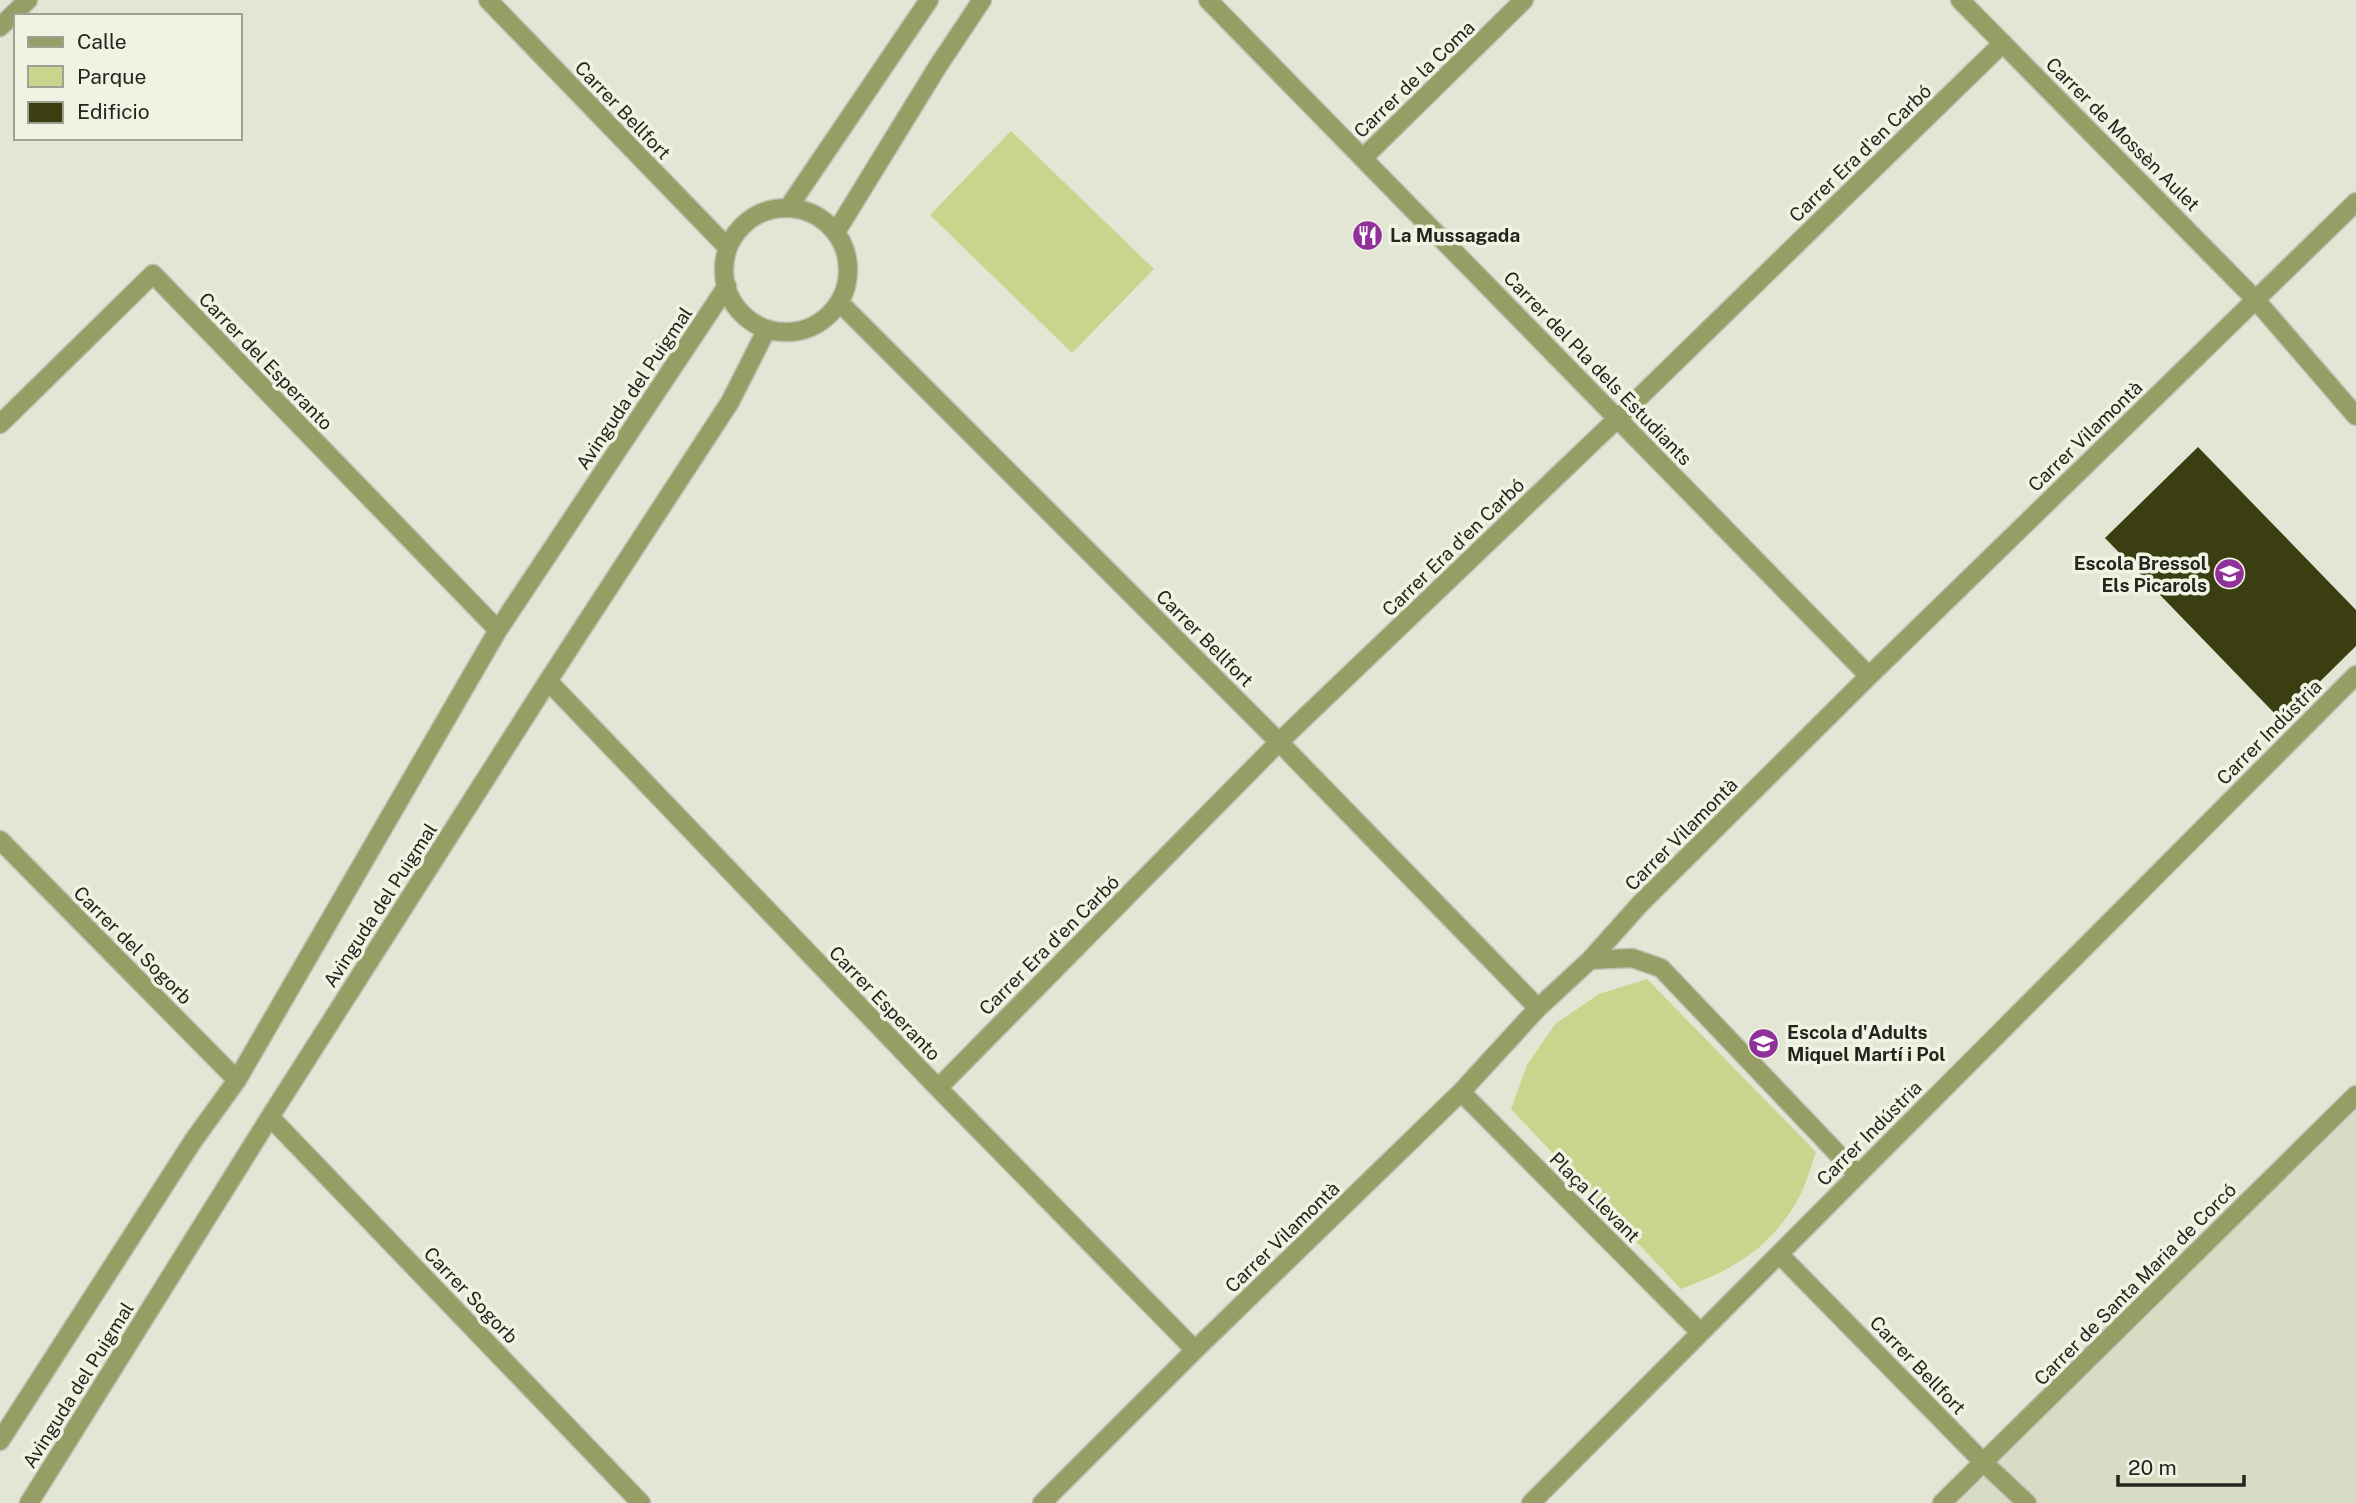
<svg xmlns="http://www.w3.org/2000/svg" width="2356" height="1503" font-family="'Public Sans',sans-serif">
  <rect width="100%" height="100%" fill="#e3e5d5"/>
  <path fill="#d9dcc4" d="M2356,1087V1503H1937Z"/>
  <path fill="#cbd48c" d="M1011,131L1154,269L1072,353L930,215Z
    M1647,979L1816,1152C1810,1169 1805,1188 1796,1203C1766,1252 1733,1269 1681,1289L1511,1109L1527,1065L1555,1024L1599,994Z"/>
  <path fill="#3a3e10" d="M2198,447L2356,610V646L2281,720L2105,538Z"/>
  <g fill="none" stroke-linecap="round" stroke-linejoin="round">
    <defs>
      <path id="minor" d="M488,0L728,248
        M1208,0L1869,676
        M1960,0L2255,299L2356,416
        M0,27L28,0
        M1363,158L1524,0
        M788,208L929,0
        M724 270a62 62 0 1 1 124 0a62 62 0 1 1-124 0Z
        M836,232L938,66L982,0
        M839,302L1279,742L1538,1008
        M0,424L153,274L498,630
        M548,681L938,1088L1195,1350
        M0,840L237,1080
        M1590,960L1632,958L1661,968L1857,1174
        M938,1088L1279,742L1618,418L2003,43
        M1461,1092L1700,1332
        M270,1117L641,1503
        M1780,1255L1984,1463L2027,1503
        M0,1441L193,1141L237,1080L498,630L727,286
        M29,1503L270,1117L548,681L730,402L767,329
        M1042,1503L1195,1350L1461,1092L1538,1008L1590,960L1640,904L1869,676L2356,202
        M1531,1503L2356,675
        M1942,1503L2356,1095"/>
    </defs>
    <use href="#minor" stroke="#c1c2b4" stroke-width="21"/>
    <use href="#minor" stroke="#969d65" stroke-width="18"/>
  </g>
  <defs>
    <symbol id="restaurant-disc" viewBox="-11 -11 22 22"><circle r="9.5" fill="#903099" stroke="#f0f3e2"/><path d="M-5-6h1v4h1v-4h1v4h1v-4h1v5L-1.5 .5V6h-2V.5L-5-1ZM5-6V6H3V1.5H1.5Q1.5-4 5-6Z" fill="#fff"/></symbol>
    <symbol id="school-disc" viewBox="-11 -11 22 22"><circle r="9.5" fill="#903099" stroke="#f0f3e2"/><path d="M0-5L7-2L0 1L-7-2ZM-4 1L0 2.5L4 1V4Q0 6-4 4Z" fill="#fff"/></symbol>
  </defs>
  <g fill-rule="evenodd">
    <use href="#restaurant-disc" x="1350" y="218" width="35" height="35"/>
    <use href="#school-disc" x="2212" y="556" width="35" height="35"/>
    <use href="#school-disc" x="1746" y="1026" width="35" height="35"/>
  </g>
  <g text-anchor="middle" stroke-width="7" stroke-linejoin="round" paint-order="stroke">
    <g font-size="19" fill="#24251f" stroke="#f0f3e2">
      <text transform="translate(1414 79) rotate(-44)" y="7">Carrer de la Coma</text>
      <text transform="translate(623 110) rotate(46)" y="7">Carrer Bellfort</text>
      <text transform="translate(2123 134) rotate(45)" y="7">Carrer de Mossèn Aulet</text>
      <text transform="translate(1860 153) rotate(-44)" y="7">Carrer Era d'en Carbó</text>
      <text transform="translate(266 361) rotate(46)" y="7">Carrer del Esperanto</text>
      <text transform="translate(1598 368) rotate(46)" y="7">Carrer del Pla dels Estudiants</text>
      <text transform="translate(634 388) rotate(-56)" y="7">Avinguda del Puigmal</text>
      <text transform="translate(2085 436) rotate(-44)" y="7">Carrer Vilamontà</text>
      <text transform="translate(1453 547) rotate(-44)" y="7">Carrer Era d'en Carbó</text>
      <text transform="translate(1205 638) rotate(45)" y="7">Carrer Bellfort</text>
      <text transform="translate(2269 732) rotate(-45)" y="7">Carrer Indústria</text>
      <text transform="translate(1681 834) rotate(-45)" y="7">Carrer Vilamontà</text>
      <text transform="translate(380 905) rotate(-57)" y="7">Avinguda del Puigmal</text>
      <text transform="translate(133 945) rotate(45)" y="7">Carrer del Sogorb</text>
      <text transform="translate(1049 945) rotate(-45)" y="7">Carrer Era d'en Carbó</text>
      <text transform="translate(885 1003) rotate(46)" y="7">Carrer Esperanto</text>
      <text transform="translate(1869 1133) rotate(-45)" y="7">Carrer Indústria</text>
      <text transform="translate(1595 1197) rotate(45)" y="7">Plaça Llevant</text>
      <text transform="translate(1282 1237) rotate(-44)" y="7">Carrer Vilamontà</text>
      <text transform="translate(2135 1284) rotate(-45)" y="7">Carrer de Santa Maria de Corcó</text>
      <text transform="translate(471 1295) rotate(46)" y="7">Carrer Sogorb</text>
      <text transform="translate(1918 1365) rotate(46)" y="7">Carrer Bellfort</text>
      <text transform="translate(78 1385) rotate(-58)" y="7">Avinguda del Puigmal</text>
    </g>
    <g font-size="19" font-weight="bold" fill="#24251f" stroke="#f0f3e2" text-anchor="start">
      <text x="1390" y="242">La Mussagada</text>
      <text x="2207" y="570" text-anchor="end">Escola Bressol<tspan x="2207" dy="22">Els Picarols</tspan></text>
      <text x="1787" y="1039">Escola d'Adults<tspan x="1787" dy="22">Miquel Martí i Pol</tspan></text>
    </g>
  </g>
  <rect x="14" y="14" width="228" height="126" fill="#f0f3e2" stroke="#9ea194" stroke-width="2"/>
  <rect x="28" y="37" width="35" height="10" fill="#969d65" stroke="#9ea194" stroke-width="2"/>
  <text x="77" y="49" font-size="21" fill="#24251f">Calle</text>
  <rect x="28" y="66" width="35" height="21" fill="#cbd48c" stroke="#9ea194" stroke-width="2"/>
  <text x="77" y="84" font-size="21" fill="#24251f">Parque</text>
  <rect x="28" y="102" width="35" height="21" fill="#3a3e10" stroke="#9ea194" stroke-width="2"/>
  <text x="77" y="119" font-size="21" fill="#24251f">Edificio</text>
  <path d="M2118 1475v10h126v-10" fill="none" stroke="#24251f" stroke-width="3.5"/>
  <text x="2128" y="1475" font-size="21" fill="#24251f" stroke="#f0f3e2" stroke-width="5" paint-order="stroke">20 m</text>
</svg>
